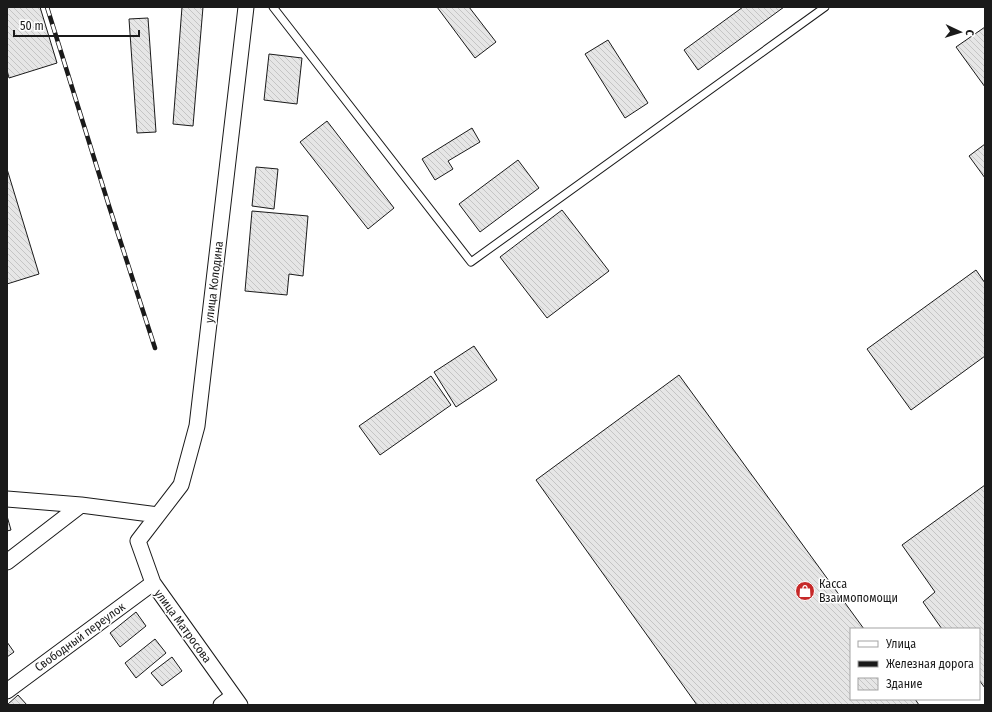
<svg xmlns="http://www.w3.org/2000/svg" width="992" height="712" font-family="'Fira Sans Condensed',sans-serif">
  <defs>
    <pattern id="building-back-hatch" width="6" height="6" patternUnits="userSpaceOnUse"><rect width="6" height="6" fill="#e6e6e6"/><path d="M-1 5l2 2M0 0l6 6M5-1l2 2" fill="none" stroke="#c5c5c5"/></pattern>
  </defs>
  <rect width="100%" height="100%" fill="#fff"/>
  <path fill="url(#building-back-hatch)" stroke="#1a1a1a" d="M7,7H40L57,63L9,78L7,70Z
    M182,7H203L193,126L173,124Z
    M437,7H469L496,42L475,58Z
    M743,7H784L698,70L684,50Z
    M148,18L156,132L137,133L129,19Z
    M985,27V87L956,47Z
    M608,40L648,103L625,118L585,54Z
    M269,54L302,58L297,104L264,100Z
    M327,121L394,208L368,229L300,142Z
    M472,128L480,142L448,161L453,169L435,180L422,159Z
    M985,144V178L969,156Z
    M518,160L539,188L480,232L459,204Z
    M256,167L278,169L274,209L252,206Z
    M7,169L39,274L7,284Z
    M562,210L609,271L547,318L500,257Z
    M252,211L308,216L303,276L289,274L287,295L245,291Z
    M976,270L985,283V356L911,410L867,349Z
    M474,346L497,380L456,407L434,372Z
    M679,375L864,629H851V699H915L919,705H697L536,480Z
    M431,376L451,405L380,455L359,426Z
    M985,485V688L979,680V629H942L923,602L935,592L902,545Z
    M7,516L11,530L7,531Z
    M136,612L146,626L120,647L110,633Z
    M155,639L166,653L136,678L125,663Z
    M7,642L14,652L7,657Z
    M172,657L182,671L162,686L151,673Z
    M18,695L27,705H7Z"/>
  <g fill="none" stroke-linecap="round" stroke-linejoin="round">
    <defs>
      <path id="service" d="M273,7L471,262L825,7"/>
      <path id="minor" d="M7,499L81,505
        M7,562L81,505L158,515
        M7,691L153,583
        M221,705L233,696
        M240,705L153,583L138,541L181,485L197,426L246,7"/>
    </defs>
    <use href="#service" stroke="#1a1a1a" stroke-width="9"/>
    <use href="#minor" stroke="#1a1a1a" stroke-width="17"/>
    <use href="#service" stroke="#fff" stroke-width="7"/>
    <use href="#minor" stroke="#fff" stroke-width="15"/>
    <defs>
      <path id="rail" d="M47,7L109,206L155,348"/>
    </defs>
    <use href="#rail" stroke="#1a1a1a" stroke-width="4.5"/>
    <use href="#rail" stroke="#fff" stroke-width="3" stroke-dasharray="9" stroke-linecap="butt"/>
  </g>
  <defs>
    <symbol id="shop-disc" viewBox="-11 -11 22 22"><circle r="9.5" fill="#c62828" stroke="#fff"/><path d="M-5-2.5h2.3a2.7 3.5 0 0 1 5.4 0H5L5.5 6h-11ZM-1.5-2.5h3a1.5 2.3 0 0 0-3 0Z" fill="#fff"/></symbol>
  </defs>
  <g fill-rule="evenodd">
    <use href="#shop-disc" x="794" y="580" width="22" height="22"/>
  </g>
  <g text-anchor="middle" stroke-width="3" stroke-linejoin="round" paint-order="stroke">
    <g font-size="12" fill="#1a1a1a" stroke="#fff">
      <text transform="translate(214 282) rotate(-83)" y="4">улица Колодина</text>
      <text transform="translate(183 626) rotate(54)" y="4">улица Матросова</text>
      <text transform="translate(80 637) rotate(-36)" y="4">Свободный переулок</text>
    </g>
    <g font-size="12" fill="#1a1a1a" stroke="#fff" text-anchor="start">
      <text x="819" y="588">Касса<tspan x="819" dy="14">Взаимопомощи</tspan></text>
    </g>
  </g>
  <rect width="992" height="712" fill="none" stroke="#1a1a1a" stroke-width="16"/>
  <rect x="850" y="628" width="130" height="72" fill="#ffffff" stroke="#a3a3a3"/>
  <rect x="858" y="641" width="20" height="6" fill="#ffffff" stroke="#a3a3a3"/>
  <text x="886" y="648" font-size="12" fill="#1a1a1a">Улица</text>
  <rect x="858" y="661" width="20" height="6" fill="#1a1a1a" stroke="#a3a3a3"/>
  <text x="886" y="668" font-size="12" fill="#1a1a1a">Железная дорога</text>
  <rect x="858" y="678" width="20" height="12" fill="url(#building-back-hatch)" stroke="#a3a3a3"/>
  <text x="886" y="688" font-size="12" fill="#1a1a1a">Здание</text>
  <g transform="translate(960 32) rotate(94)" stroke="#ffffff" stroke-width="3" paint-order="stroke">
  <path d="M0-3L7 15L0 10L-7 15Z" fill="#1a1a1a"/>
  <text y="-6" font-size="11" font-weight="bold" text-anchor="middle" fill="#1a1a1a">С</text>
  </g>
  <path d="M14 30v6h125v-6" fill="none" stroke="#1a1a1a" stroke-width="2"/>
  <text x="20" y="30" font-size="12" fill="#1a1a1a" stroke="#ffffff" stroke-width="3" paint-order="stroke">50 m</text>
</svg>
